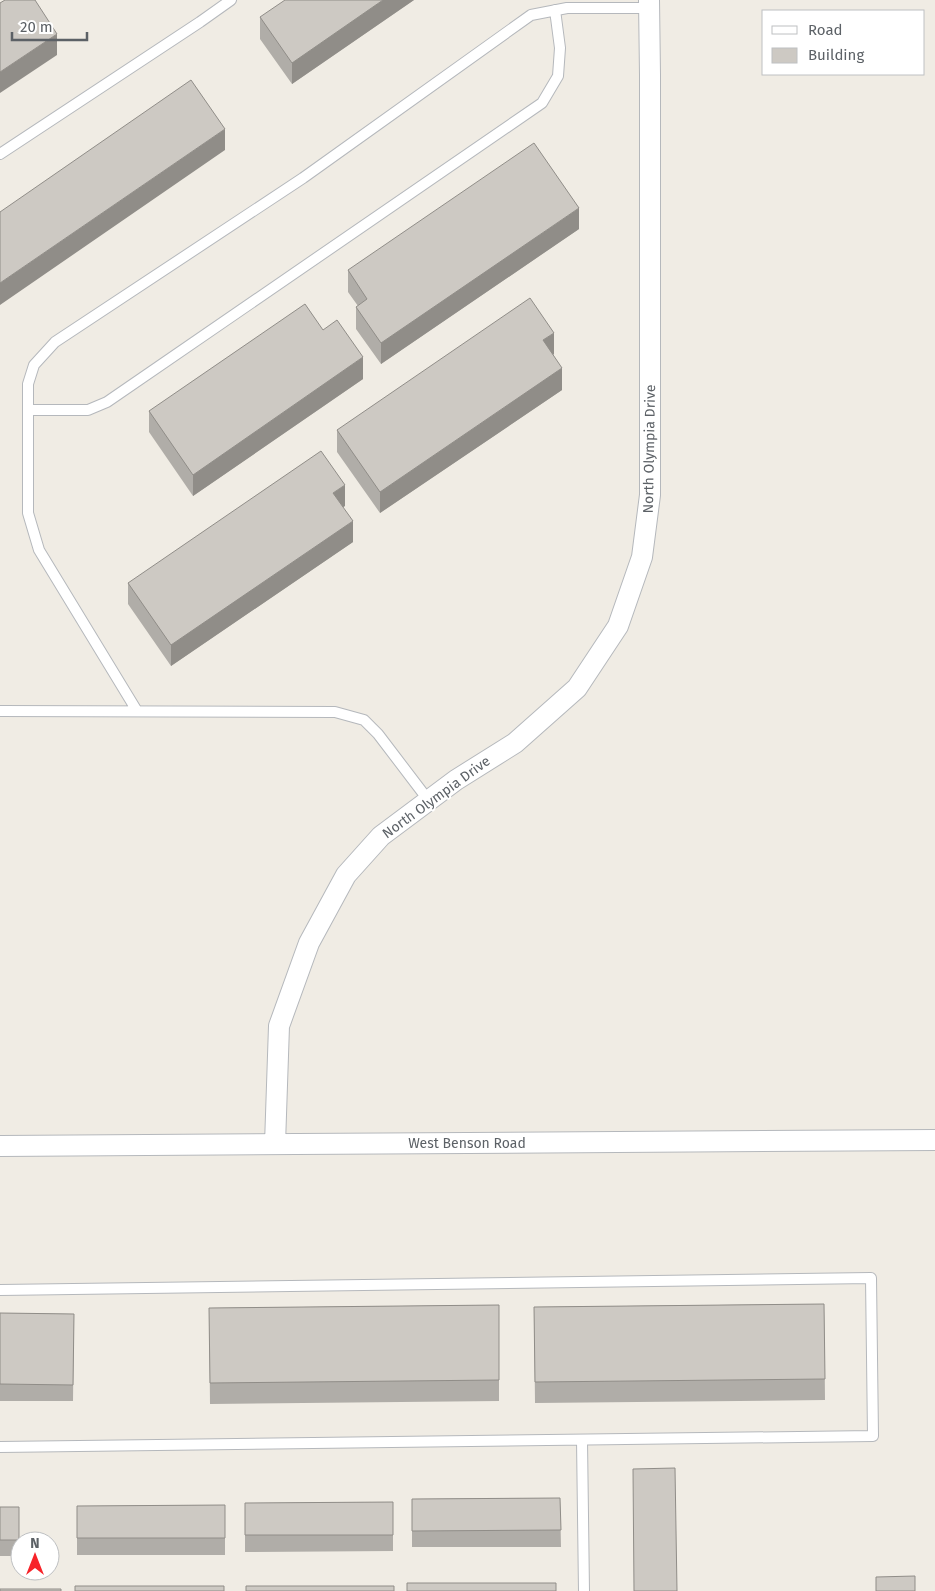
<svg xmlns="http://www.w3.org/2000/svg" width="935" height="1591" font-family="'Fira Sans',sans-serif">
  <rect width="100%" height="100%" fill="#f0ece4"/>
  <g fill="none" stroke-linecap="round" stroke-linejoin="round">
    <defs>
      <path id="lane" d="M0,154L200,22L231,0
        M28,410H88L107,402L542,103L558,76L560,48L555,10
        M0,711L335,712L364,720L378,734L429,801
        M137,711L39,550L28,513V384L34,365L55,342L303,178L531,15L567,8H649
        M0,1290L871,1278L873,1436L0,1447
        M582,1440L584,1591"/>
      <path id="street" d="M275,1144L279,1026L309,943L346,875L381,836L456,780L515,743L577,688L618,626L642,557L650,495V75L649,0
        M0,1146L935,1140"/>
    </defs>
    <use href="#lane" stroke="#b5b8bc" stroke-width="12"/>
    <use href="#street" stroke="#b5b8bc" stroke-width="22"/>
    <use href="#lane" stroke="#fff" stroke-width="10"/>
    <use href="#street" stroke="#fff" stroke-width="20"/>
  </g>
  <path fill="#b0ada8" d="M414,0L292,84L260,39V17Z
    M579,229L381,364L356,329V307L358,306L348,292V270Z
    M323,330L363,379L193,496L149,432V411Z
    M554,354L553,355L562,390L380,513L337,452V430Z
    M345,506L343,507L353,542L171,666L128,604V583Z
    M824,1304L825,1400L535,1403L534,1307Z
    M499,1305V1401L210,1404L209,1308Z
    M0,1313L74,1314L73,1401H0Z
    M560,1498L561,1547H412V1499Z
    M393,1502V1551L245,1552V1503Z
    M225,1505V1555H77V1506Z
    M0,1507H19V1556H0Z"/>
  <path fill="#908d88" d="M383,0H414L292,84V63Z
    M57,34V55L0,93V72Z
    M225,129V150L0,305V283Z
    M579,208V229L381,364V343Z
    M554,333V354L543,362V340Z
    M363,357V379L193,496V475Z
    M562,368V390L380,513V492Z
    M345,485V506L333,514V493Z
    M353,521V542L171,666V645Z"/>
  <path fill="#cdc9c3" stroke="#908d88" d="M5,0H35L57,34L0,72V3Z
    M285,0H383L292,63L260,17Z
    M191,80L225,129L0,283V212Z
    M534,143L579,208L381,343L356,307L367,299L348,270Z
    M530,298L554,333L543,340L562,368L380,492L337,430Z
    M305,304L323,330L337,320L363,357L193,475L149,411Z
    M321,451L345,485L333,493L353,521L171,645L128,583Z
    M824,1304L825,1379L535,1382L534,1307Z
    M499,1305V1380L210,1383L209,1308Z
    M0,1313L74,1314L73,1385L0,1384Z
    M675,1468L677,1591H634L633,1469Z
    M560,1498L561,1530L412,1531V1499Z
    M393,1502V1535H245V1503Z
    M225,1505V1538H77V1506Z
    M0,1507H19V1540H0Z
    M915,1576V1591H876V1577Z
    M407,1583H556V1591H407Z
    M75,1586H224V1591H75Z
    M246,1586H394V1591H246Z
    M0,1589H61V1591H0Z"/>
  <g text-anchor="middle" stroke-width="4" stroke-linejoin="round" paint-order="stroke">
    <g font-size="14" fill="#5c6166" stroke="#fff">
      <text transform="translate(649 449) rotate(-89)" y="5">North Olympia Drive</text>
      <text transform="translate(436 797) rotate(-36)" y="5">North Olympia Drive</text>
      <text x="467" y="1148">West Benson Road</text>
    </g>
  </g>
  <rect x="762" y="10" width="162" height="65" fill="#ffffff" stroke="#bec0c2"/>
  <rect x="772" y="26" width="25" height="8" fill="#ffffff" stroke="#bec0c2"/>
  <text x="808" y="35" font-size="15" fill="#5c6166">Road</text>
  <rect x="772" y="48" width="25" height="15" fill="#cdc9c3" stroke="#bec0c2"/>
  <text x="808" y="60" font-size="15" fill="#5c6166">Building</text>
  <g transform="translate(35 1556)"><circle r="24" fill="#ffffff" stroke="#bec0c2"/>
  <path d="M0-4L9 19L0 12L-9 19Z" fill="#f72329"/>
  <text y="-8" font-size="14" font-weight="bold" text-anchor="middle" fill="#5c6166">N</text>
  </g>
  <path d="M12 32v8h75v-8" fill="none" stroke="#5c6166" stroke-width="2.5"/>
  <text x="20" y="32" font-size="15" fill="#5c6166" stroke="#ffffff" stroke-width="4" paint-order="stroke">20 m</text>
</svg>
